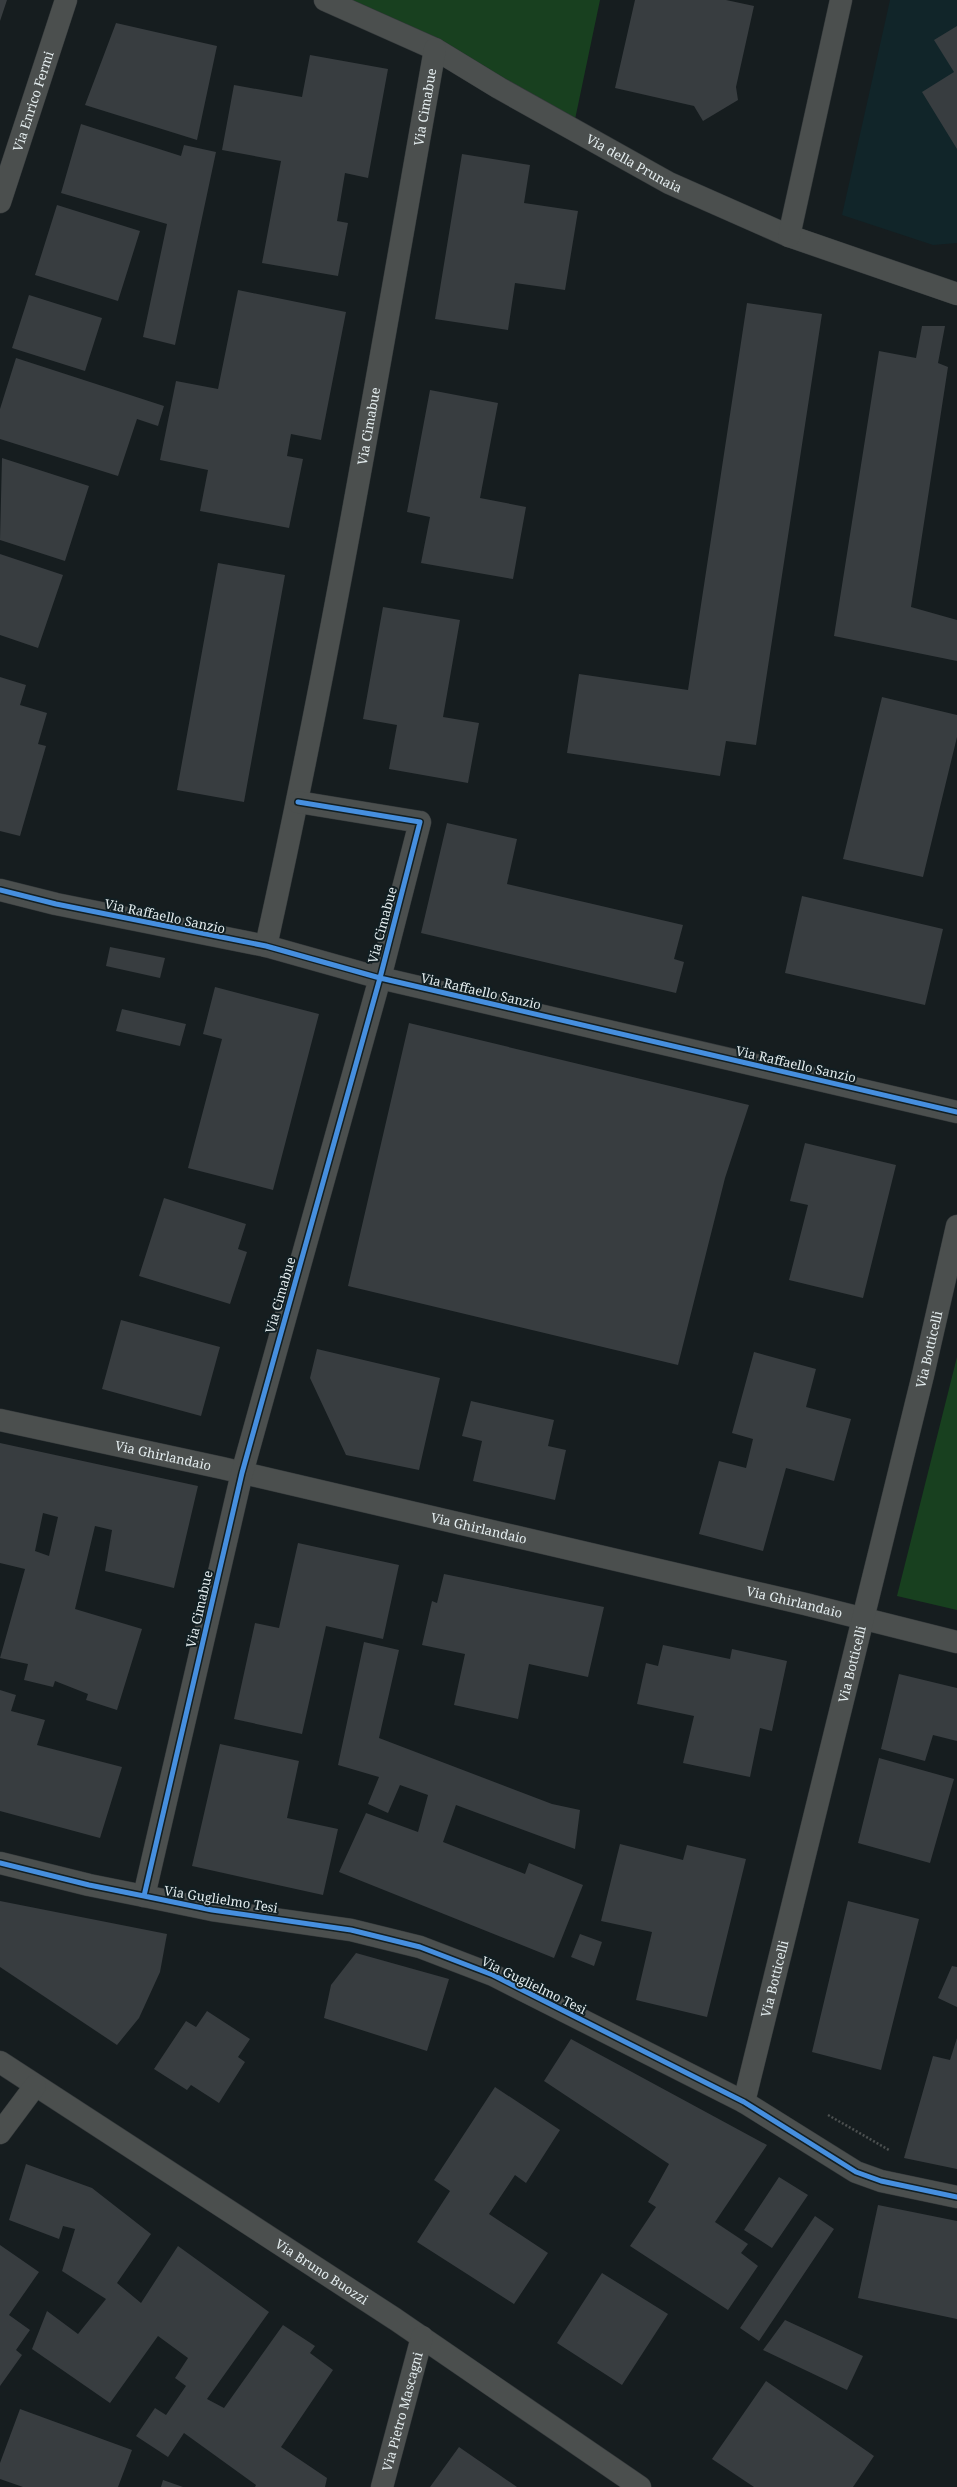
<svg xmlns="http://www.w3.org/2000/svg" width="957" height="2487" font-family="'Noto Serif',serif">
  <rect width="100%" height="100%" fill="#161d1f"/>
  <path fill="#112529" d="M890,0H957V243L933,245L842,215Z"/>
  <path fill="#18401f" d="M325,0H600L573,129Z
    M957,1357V1610L897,1596Z"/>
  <path fill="#383d40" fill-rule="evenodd" d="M0,0H7L0,21Z
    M635,0H726L754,6L736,87L738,100L703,121L694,106L615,88Z
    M116,23L217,46L197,140L85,105Z
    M957,26V149L922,92L954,72L934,40Z
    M310,55L388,69L368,178L345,173L337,221L348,223L338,276L262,263L281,161L222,150L234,85L302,97Z
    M81,124L181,156L184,145L216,152L175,345L143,337L167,224L61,193Z
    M462,154L530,165L524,203L578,211L565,290L515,283L508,330L435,319Z
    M57,205L140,231L118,301L35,275Z
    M238,290L346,312L321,440L291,434L287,456L303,459L289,528L200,511L208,470L160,460L176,381L218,389Z
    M29,295L102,318L85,371L12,348Z
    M747,303L822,314L756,745L726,741L720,776L567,753L579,674L688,690Z
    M922,326H945L938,363L948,367L911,607L957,620V661L834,636L879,351L916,358Z
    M16,358L164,406L158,426L137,419L118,476L0,439V409Z
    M430,390L498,403L480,498L526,507L513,579L421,563L430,517L407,512Z
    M2,458L89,486L65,561L0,540Z
    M0,554L63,575L38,648L0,635Z
    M218,563L285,575L244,802L177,790Z
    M383,607L460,620L443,717L479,723L468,783L389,769L397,725L363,719Z
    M0,677L26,685L20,705L47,713L38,744L46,746L20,836L0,831Z
    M882,697L957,715V737L923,877L843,859Z
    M447,823L517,839L507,884L683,925L674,959L684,962L676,993L421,933Z
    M802,896L943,929L925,1005L785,973Z
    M110,947L165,958L160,978L106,966Z
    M215,987L319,1014L273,1190L188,1168L222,1039L203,1034Z
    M122,1009L186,1024L180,1046L116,1031Z
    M409,1023L749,1105L725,1178L678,1365L348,1286Z
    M805,1143L896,1165L863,1298L789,1280L808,1205L790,1201Z
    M164,1198L246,1224L238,1249L247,1252L230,1304L139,1276Z
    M121,1320L220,1347L201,1416L102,1389Z
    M317,1349L440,1378L419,1470L346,1455L310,1378Z
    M754,1352L816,1369L806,1407L851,1419L834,1481L786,1468L763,1551L699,1534L719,1461L746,1468L753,1439L732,1433Z
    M471,1401L554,1420L548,1446L566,1450L555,1500L473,1481L482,1441L462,1436Z
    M0,1443L198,1486L174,1588L105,1571L112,1530L95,1526L75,1609L142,1629L117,1710L86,1700L88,1694L55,1681L53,1687L24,1680L28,1664L0,1658L25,1569L0,1563ZM43,1513L58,1517L49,1556L35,1551Z
    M298,1543L399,1565L383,1639L326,1626L302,1734L234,1719L255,1623L279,1628Z
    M444,1574L604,1607L588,1677L529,1664L518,1719L454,1705L465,1654L422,1645L432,1601L437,1603Z
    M364,1642L399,1650L379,1738L552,1804L580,1810L575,1849L456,1805L443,1842L525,1874L529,1863L583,1885L554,1958L339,1872L366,1813L418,1832L428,1795L400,1785L388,1813L368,1804L379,1777L338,1765Z
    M663,1645L730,1659L732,1649L787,1661L772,1731L760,1728L750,1777L683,1763L694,1716L637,1704L646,1663L658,1666Z
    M899,1674L957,1688V1741L933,1735L925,1761L881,1749Z
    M0,1690L16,1695L11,1711L45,1720L37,1745L122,1767L100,1838L0,1811Z
    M220,1744L299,1761L287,1818L338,1829L323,1895L192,1866Z
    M879,1758L954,1779L930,1863L858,1843Z
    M620,1844L683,1860L687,1845L746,1859L707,2017L636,2000L652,1932L601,1921Z
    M0,1901L167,1934L160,1972L139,2018L117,2045L0,1967Z
    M848,1901L919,1919L881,2070L812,2052Z
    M580,1934L602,1942L594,1966L571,1957Z
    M356,1953L449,1979L427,2051L324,2018L331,1985Z
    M952,1966L957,1967V2007L938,1998Z
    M207,2011L250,2039L238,2057L245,2062L219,2103L191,2085L187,2090L154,2069L186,2021L196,2027Z
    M957,2038V2169L904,2158L933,2056L950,2060Z
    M571,2039L767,2145L715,2222L748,2244L741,2253L758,2266L728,2310L630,2246L656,2207L648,2202L669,2164L544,2081Z
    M495,2087L560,2130L526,2183L515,2175L489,2214L548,2253L514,2304L417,2242L450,2191L434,2180Z
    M26,2164L92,2188L151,2234L117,2283L141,2303L178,2246L269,2312L207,2399L224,2408L283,2325L315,2346L310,2353L333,2370L281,2447L327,2478L325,2487H255L256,2485L184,2433L168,2457L136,2436L155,2408L166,2415L186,2386L175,2378L188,2358L158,2336L110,2403L32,2349L47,2311L78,2334L106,2299L62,2271L75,2229L63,2226L59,2239L9,2220Z
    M779,2177L808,2195L772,2248L744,2230Z
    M878,2205L957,2221V2319L858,2298Z
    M815,2216L834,2229L759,2341L740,2328Z
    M0,2245L39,2272L9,2315L30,2330L16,2350L22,2355L0,2386Z
    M602,2273L668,2314L622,2385L557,2343Z
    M785,2320L863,2356L847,2390L763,2350Z
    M766,2381L874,2456L853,2487H754L712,2459Z
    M20,2409L132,2450L118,2487H23L0,2479V2463Z
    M459,2447L517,2487H430Z
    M163,2480L183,2487H161Z"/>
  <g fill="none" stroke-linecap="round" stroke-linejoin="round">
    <defs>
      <g id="minor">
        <path id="s1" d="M325,0L435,49L499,88L669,183L789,236L957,294"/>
        <path id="s2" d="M0,202L66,0"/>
        <path d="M789,236L841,0"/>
        <path d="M0,890L56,904L266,946L380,978L957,1112"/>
        <path id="s3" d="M266,946C332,649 382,348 435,49"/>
        <path id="s4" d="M0,1420L222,1468L805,1604L957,1642"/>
        <path d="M0,1863L89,1885L144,1896L212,1910L351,1930L420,1947L493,1975L744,2102L856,2172L881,2181L957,2197"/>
        <path d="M144,1896L242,1473L380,978L420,822L298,802"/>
        <path id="s5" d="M0,2062L395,2319L640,2487"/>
        <path id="s6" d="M744,2102L923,1375L957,1226"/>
        <path d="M0,2133L35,2086"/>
        <path id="s7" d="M382,2487L422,2337"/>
      </g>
    </defs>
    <use href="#minor" stroke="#34393b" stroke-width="23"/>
    <path stroke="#4c5050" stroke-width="2.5" stroke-dasharray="2 2" stroke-linecap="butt" d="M828,2115L889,2150"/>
    <use href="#minor" stroke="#4b4f4e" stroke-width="22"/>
    <defs>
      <path id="cycleway" d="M0,890L56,904L266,946L380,978L957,1112
        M0,1863L89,1885L144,1896L212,1910L351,1930L420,1947L493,1975L744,2102L856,2172L881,2181L957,2197
        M144,1896L242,1473L380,978L420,822L298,802"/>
    </defs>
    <use href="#cycleway" stroke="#121f23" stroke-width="8"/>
    <use href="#cycleway" stroke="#468fdf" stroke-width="5"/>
  </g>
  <g text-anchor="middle" stroke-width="4" stroke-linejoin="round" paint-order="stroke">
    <g font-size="13" fill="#e4edef" stroke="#121f23">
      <text dy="5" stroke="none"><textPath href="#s2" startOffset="106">Via Enrico Fermi</textPath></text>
      <text dy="5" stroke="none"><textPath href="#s3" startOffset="854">Via Cimabue</textPath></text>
      <text dy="5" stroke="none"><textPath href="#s1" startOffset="350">Via della Prunaia</textPath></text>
      <text dy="5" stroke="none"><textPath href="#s3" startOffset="530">Via Cimabue</textPath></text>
      <text transform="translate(165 916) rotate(12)" y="5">Via Raffaello Sanzio</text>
      <text transform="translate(382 925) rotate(-75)" y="5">Via Cimabue</text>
      <text transform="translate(481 991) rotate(13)" y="5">Via Raffaello Sanzio</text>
      <text transform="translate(796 1064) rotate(13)" y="5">Via Raffaello Sanzio</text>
      <text transform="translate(280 1295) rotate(-74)" y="5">Via Cimabue</text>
      <text dy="5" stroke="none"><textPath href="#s6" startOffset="775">Via Botticelli</textPath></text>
      <text dy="5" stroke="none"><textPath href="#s4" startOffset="167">Via Ghirlandaio</textPath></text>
      <text dy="5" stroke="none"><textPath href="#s4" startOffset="491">Via Ghirlandaio</textPath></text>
      <text dy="5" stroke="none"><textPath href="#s4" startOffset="815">Via Ghirlandaio</textPath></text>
      <text transform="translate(199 1609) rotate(-77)" y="5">Via Cimabue</text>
      <text dy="5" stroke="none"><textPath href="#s6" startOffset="451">Via Botticelli</textPath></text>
      <text transform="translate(221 1899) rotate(9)" y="5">Via Guglielmo Tesi</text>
      <text dy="5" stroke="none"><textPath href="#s6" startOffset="127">Via Botticelli</textPath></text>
      <text transform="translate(534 1985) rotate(26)" y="5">Via Guglielmo Tesi</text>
      <text dy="5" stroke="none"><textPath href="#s5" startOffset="384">Via Bruno Buozzi</textPath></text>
      <text dy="5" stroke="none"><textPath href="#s7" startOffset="78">Via Pietro Mascagni</textPath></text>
    </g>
  </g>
</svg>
